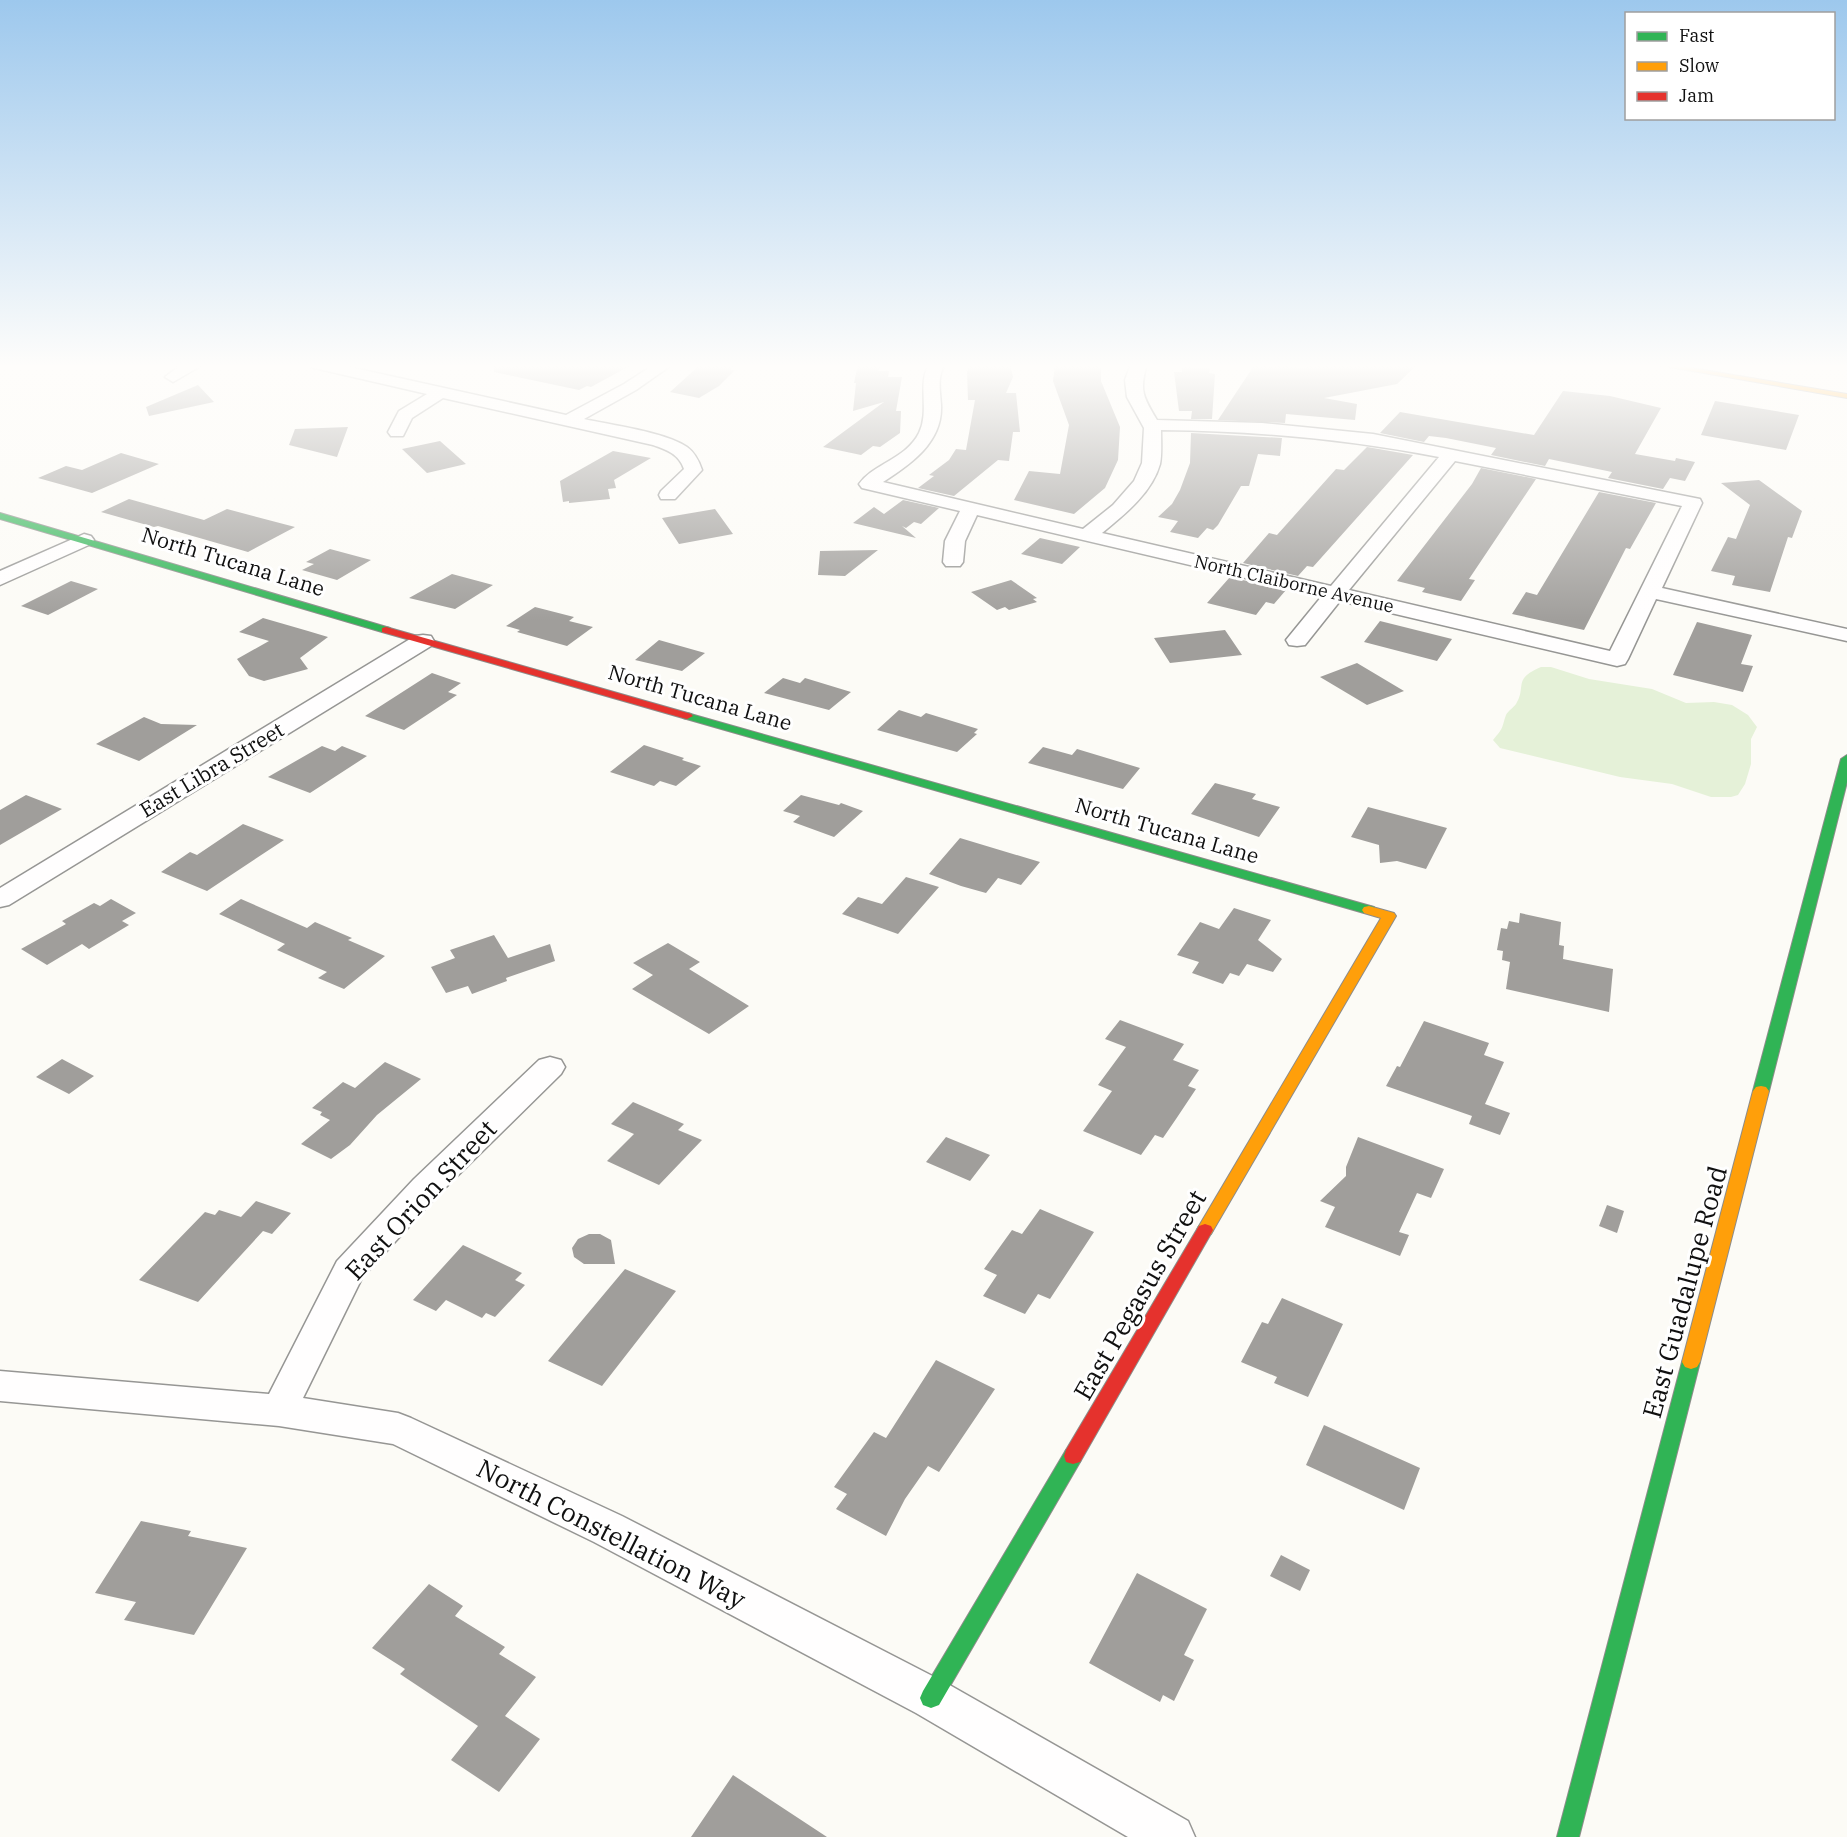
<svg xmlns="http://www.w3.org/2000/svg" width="1847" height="1837" font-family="'IBM Plex Serif',serif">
  <rect width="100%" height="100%" fill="#fcfbf6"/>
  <path fill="#e5f1d8" d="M1541,667H1551L1589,679L1652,689L1686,703L1714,702L1732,705L1748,715L1757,727L1751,739V764L1745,784L1738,795L1731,797H1711L1672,784L1620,777L1500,748L1493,740C1504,727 1501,730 1506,715C1508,711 1513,708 1516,704C1527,687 1512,679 1541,667Z"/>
  <path fill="#a09e9b" d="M495,364H633L591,387L587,386L579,390L494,372Z
    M701,364H736L730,370H735L719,386L699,398L670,392Z
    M858,364H882L878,371H889L888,377H902L896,411H901L900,433L880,447L873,446L861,455L823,447L884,402L853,411L856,383H854Z
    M971,364H1010L1013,377L1006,393H1016L1020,432H1013L1009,461L998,460L954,496L918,488L934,476L929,475L949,460L956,449L966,450L975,400H968L967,372Z
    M1055,364H1101V381L1120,427L1118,460L1105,488L1074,514L1014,500L1029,471L1060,474L1069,425L1053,381Z
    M1255,364L1304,368L1305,364H1418L1397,384L1324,398L1357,404L1355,420L1286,414L1285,423L1218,420Z
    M1182,367L1210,368L1209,373L1215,374L1212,419H1191L1192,411H1179L1174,372H1182Z
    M198,385L214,402L149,416L146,407Z
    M1563,391L1610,396L1661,408L1635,454L1675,461L1676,458L1695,462L1685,481L1670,478L1663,489L1608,478L1612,472L1549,459L1545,466L1491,455L1496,448L1446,438L1429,436L1424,442L1380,433L1400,412L1534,435Z
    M1715,401L1799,415L1786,450L1701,435Z
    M348,427L337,457L289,445L295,429Z
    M1191,433L1282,438L1280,456L1258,454L1249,486H1241L1218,525L1213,530L1207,528L1198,538L1170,532L1178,521L1158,517L1172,504L1180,490L1190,463Z
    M440,441L466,464L427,473L402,449Z
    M1367,447L1413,455L1313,567L1307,566L1298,576L1243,563L1269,533L1277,535L1336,469L1344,470Z
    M613,451L651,458L614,480L616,488L608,489L610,499L569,503V501L563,502L560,481Z
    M121,453L159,464L92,493L38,478L66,466L82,470Z
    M1481,468L1536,479L1469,579L1475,580L1461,601L1422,592L1425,588L1397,581L1472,484Z
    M1759,480L1802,511L1792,538L1788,537L1770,592L1732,585L1735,576L1711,571L1728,537L1736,539L1750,505L1721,483Z
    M1599,492L1656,503L1630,549L1626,548L1584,630L1512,614L1526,592L1537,595Z
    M129,499L204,520L227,509L295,527L248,552L158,526L154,527L101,512Z
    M903,500L939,508L921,524L914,522L906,528L902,526L916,538L853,523L874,507L884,514Z
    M715,509L733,534L679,544L662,518Z
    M1040,538L1080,547L1062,564L1021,554Z
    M330,549L371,560L337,580L302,570L314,564L306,562Z
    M878,550L845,576L818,575L820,551Z
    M452,574L493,585L455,609L409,598Z
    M1230,577L1286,590L1274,604L1266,602L1256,615L1207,603Z
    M1011,580L1037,598L1033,599L1037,602L1009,610L1005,607L997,610L971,592Z
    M71,581L98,589L48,615L21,606Z
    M535,607L574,617L569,621L593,627L567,646L517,632L520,630L506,626Z
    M263,618L308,631L328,637L300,658L308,669L264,681L249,676L237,659L269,641L239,632Z
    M1380,621L1452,639L1437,661L1364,642Z
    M1697,622L1752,635L1741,664L1753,666L1743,692L1673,675Z
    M1225,630L1242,655L1170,663L1154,638Z
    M659,640L705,653L682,671L635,660Z
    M1357,663L1404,691L1367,705L1320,677Z
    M432,673L461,683L448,692L457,695L404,730L365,716Z
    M783,678L800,683L805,678L851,692L829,710L764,693Z
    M899,710L921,717L926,713L978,729L974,733L977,734L957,752L877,730Z
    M144,717L161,724L197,725L139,761L96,744Z
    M644,745L684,758L682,760L701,766L676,786L660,781L654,786L610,772Z
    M322,746L335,751L342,746L367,756L310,793L268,777Z
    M1043,747L1072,755L1077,749L1140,768L1123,789L1028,763Z
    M1215,783L1256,794L1252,799L1280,807L1259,837L1191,814Z
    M26,795L62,809L0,845V810Z
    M801,795L839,805L841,803L863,811L834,837L793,822L800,816L783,811Z
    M1368,807L1447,828L1426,869L1397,861L1380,863L1379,845L1351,837Z
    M243,824L284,840L207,891L161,872L190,852L197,855Z
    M960,838L1040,862L1021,885L998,878L986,893L961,886L929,874Z
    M906,877L939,887L898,934L842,914L858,897L882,904Z
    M111,899L136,913L122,921L129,925L89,949L82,944L47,965L21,949L66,924L62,921L94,903L100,906Z
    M241,899L307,928L315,922L352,938L348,940L385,956L344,989L318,978L327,972L277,950L285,944L219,914Z
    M1234,908L1271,920L1258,940L1282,959L1273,972L1247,964L1239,976L1230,973L1223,984L1192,973L1199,962L1177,955L1200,922L1219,929Z
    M1520,913L1561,922L1559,945L1564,946L1563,959L1613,969L1609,1012L1506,989L1510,962L1502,960L1503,951L1497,950L1501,928L1507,929L1509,921L1519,923Z
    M494,935L508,958L550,944L555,961L506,978L507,981L472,994L468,986L446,993L431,967L455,958L450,950Z
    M668,943L700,962L689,969L749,1006L709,1034L632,989L653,975L633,963Z
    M1120,1020L1184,1044L1173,1060L1199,1070L1188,1086L1196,1089L1176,1119L1163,1138L1155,1135L1141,1155L1083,1131L1112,1091L1098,1085L1126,1047L1105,1039Z
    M1424,1021L1489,1043L1484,1055L1504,1062L1485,1104L1510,1113L1500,1135L1469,1124L1472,1116L1386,1086L1397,1066L1400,1067Z
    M62,1059L94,1076L69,1094L36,1077Z
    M385,1062L421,1079L377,1115L350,1145L331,1159L301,1144L330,1120L320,1115L322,1112L312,1108L343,1082L355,1088Z
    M633,1102L684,1124L678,1130L702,1140L659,1185L607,1161L634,1134L611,1124Z
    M946,1137L990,1155L970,1181L926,1162Z
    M1358,1137L1444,1169L1431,1198L1417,1193L1399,1232L1409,1235L1400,1256L1325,1227L1335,1207L1320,1201L1346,1176V1167Z
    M256,1201L291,1213L272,1234L263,1231L198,1302L139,1280L205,1212L215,1215L219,1210L241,1217Z
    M1607,1205L1624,1211L1617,1233L1599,1226Z
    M1040,1209L1094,1232L1050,1299L1038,1294L1025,1314L983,1296L997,1275L984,1269L1012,1230L1022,1234Z
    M589,1234H600L611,1240L615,1264H584L574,1257L572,1248L578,1239Z
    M463,1245L522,1273L515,1280L525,1285L495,1317L486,1313L482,1318L446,1300L436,1311L413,1300Z
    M625,1269L676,1291L602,1386L548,1361Z
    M1282,1298L1343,1324L1308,1397L1274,1383L1277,1377L1241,1362L1262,1322L1268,1324Z
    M936,1360L995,1389L939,1472L928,1466L905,1499L886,1536L836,1509L847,1494L834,1487L874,1432L886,1438Z
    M1324,1425L1420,1468L1404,1510L1306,1465Z
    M141,1521L191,1531L188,1536L247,1548L194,1635L124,1620L136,1602L95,1593Z
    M1281,1555L1310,1570L1300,1591L1270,1576Z
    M1137,1573L1207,1609L1184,1655L1194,1660L1174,1701L1163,1695L1160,1702L1089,1663Z
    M429,1584L463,1606L455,1616L505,1647L499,1654L536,1677L505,1716L540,1739L499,1792L451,1760L478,1726L400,1674L405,1669L372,1648Z
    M733,1775L827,1837H691Z"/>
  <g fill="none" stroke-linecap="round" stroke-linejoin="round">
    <defs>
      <path id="street" d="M204,364L173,382L165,377L182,364Z
        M308,364H336L566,415L624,384L655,364H673L636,390L584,419C611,425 665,432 687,447C695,453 699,461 702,470L675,499H661L659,495L661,491L684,469C679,454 667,450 653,445L443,398L412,418L403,436H391L388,432L399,411L427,394L310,367Z
        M929,364H945C937,377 940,390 941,405C943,442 911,464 883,482L1083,529L1113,505L1134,481L1142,463L1144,428L1127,397L1125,380L1131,364H1147C1139,390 1143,397 1157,420L1262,423L1373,434L1700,499L1702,503L1662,588L1847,629V641L1656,599L1628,659L1625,664L1617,666L1340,601L1305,645L1297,646L1289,645L1286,640L1322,596L977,515L965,541L963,562L960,566H946L943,562L945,541L960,511L862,488L859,484C873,464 906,459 919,433C930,410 917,385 929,364ZM1161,430C1255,431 1346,439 1439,457L1331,586L1102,533C1124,515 1152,493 1160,464C1162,454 1161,441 1161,430ZM1455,461L1682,506L1610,651L1349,590Z
        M84,534L91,536L94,540L91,544L0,585V571Z
        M423,635L431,636L434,641L431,646L9,905L0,907V888L415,636Z
        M550,1057L561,1060L565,1067L561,1074L436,1197L362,1278L303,1398L398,1413L411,1418L622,1516L946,1683L1188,1821L1195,1837H1128L916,1713L594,1542L393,1444L279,1426L0,1401V1371L269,1394L337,1261L414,1179L539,1060Z"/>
      <path id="fast" d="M0,513L390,628L391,630L390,632H382L0,519Z
        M687,713L1374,907L1376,910L1374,913H1364L683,718V714Z
        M1847,755V782L1769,1091L1766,1095H1756L1753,1091L1841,759Z
        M1691,1355L1697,1357L1700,1362L1579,1837H1557L1682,1362L1685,1357Z
        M1073,1448L1080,1450L1082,1456L1080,1462L939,1705L931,1708L923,1705L920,1698L923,1691L1066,1450Z"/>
      <path id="slow" d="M1652,364H1668L1847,394V398Z
        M1369,906L1394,913L1396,916L1211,1234L1205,1236L1199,1234L1197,1230L1199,1226L1381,918L1364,913L1362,910L1364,907Z
        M1761,1086L1766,1087L1769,1091L1700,1362L1697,1367L1691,1369L1685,1367L1682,1362L1753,1091L1756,1087Z"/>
      <path id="jam" d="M386,627L691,714L693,716L687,719L683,718L382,632V628Z
        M1205,1224L1211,1226L1213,1230L1080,1462L1073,1464L1066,1462L1064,1456L1066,1450L1199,1226Z"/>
    </defs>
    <use href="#street" stroke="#969694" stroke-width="3"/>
    <use href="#fast" stroke="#8d8c8a" stroke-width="2"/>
    <use href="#slow" stroke="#8d8c8a" stroke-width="2"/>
    <use href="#jam" stroke="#8d8c8a" stroke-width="2"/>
    <use href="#street" fill="#fffefe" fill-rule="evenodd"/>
    <use href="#fast" fill="#30b455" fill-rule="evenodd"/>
    <use href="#slow" fill="#ff9f0a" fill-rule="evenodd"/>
    <use href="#jam" fill="#e5322d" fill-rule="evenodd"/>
  </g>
  <linearGradient id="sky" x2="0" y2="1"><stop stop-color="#9dc8ed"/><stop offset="0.59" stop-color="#fefdfb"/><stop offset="1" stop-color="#fefdfb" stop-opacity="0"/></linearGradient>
  <rect width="1847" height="621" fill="url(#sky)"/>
  <g text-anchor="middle" stroke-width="6" stroke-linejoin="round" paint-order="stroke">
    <g font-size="18" fill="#101010" stroke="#fff">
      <text transform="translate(1294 584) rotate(13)" y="6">North Claiborne Avenue</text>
    </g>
    <g font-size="21" fill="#101010" stroke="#fff">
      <text transform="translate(233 562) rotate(17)" y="7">North Tucana Lane</text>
      <text transform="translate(700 698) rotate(16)" y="7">North Tucana Lane</text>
      <text transform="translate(212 770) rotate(-31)" y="7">East Libra Street</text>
      <text transform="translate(1167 831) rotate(16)" y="7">North Tucana Lane</text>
    </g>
    <g font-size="26" fill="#101010" stroke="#fff">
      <text transform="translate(421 1200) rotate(-47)" y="9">East Orion Street</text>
      <text transform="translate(1685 1292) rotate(-75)" y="9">East Guadalupe Road</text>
      <text transform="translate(1140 1295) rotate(-60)" y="9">East Pegasus Street</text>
      <text transform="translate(611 1534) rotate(27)" y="9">North Constellation Way</text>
    </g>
  </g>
  <rect x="1625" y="12" width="210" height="108" fill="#ffffff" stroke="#9f9f9f" stroke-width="1.5"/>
  <rect x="1637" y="32" width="30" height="9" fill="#30b455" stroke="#9f9f9f" stroke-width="1.5"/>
  <text x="1679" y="42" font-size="18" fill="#101010">Fast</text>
  <rect x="1637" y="62" width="30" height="9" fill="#ff9f0a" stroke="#9f9f9f" stroke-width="1.5"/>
  <text x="1679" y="72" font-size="18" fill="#101010">Slow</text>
  <rect x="1637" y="92" width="30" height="9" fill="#e5322d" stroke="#9f9f9f" stroke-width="1.5"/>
  <text x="1679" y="102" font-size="18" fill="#101010">Jam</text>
</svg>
